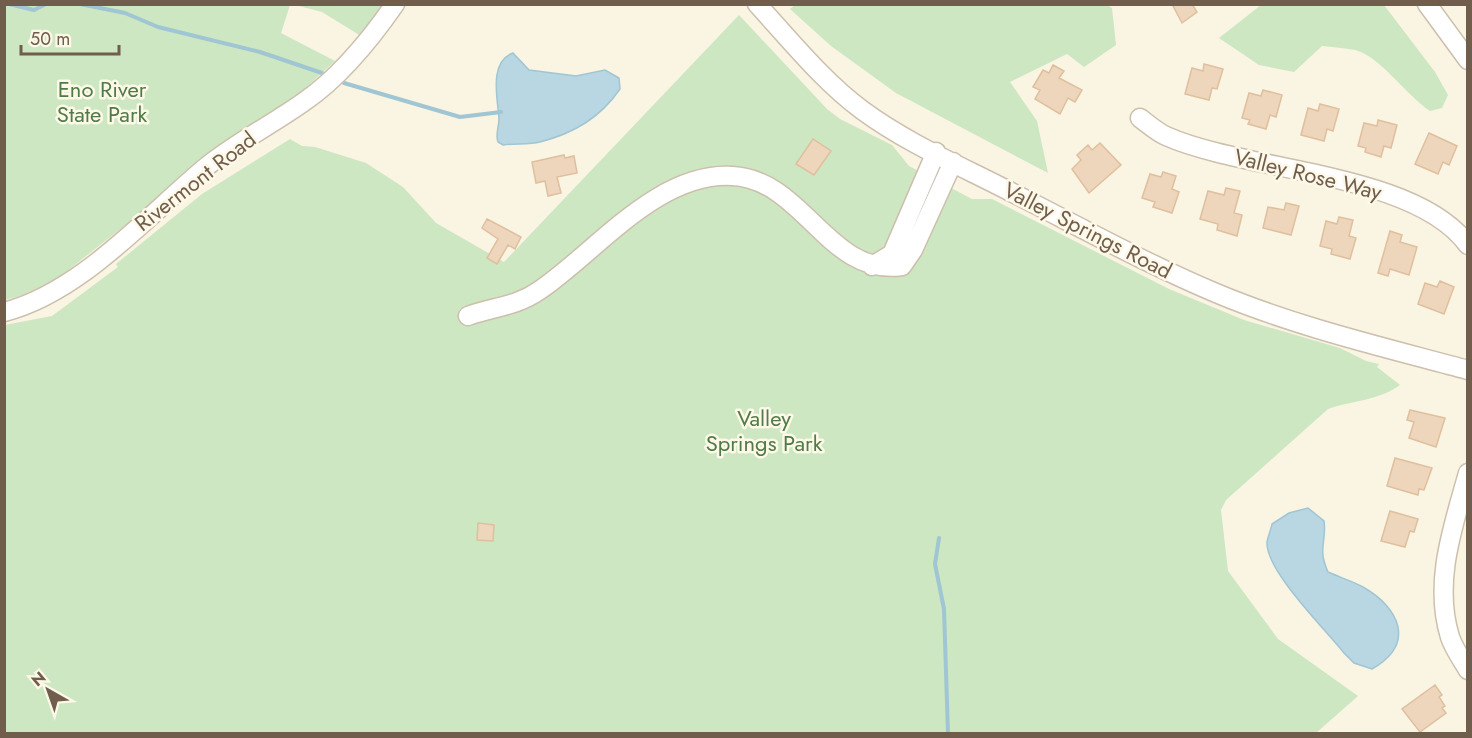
<svg xmlns="http://www.w3.org/2000/svg" width="1472" height="738" font-family="Jost,sans-serif">
  <rect width="100%" height="100%" fill="#faf4e2"/>
  <path fill="#cce7c2" d="M4,5H290L281,33L335,61L300,93L214,155L43,290L5,300Z
    M295,5H386L361,36L322,12Z
    M795,5H1107L1112,8L1116,45L1084,67L1067,54L1010,82L1037,121L1048,173L896,93L831,46L790,9Z
    M1261,5H1384L1435,72L1448,95L1442,108L1430,111C1407,96 1380,56 1355,50C1344,48 1333,47 1322,46L1294,72L1259,65L1219,38Z
    M739,15L827,109L840,119L892,145L909,166L972,199H992L1169,289L1244,320L1340,348L1366,361L1379,364L1377,367L1400,385C1378,401 1353,400 1328,409L1226,500L1221,510L1228,571L1278,639L1358,696L1316,733L5,734V325L52,316L118,267L116,264L202,194L290,139L302,146L315,147L366,163L403,187L436,223L504,262Z"/>
  <path fill="#b9d7e2" stroke="#a0c5d3" stroke-width="1.5" d="M513,53L529,70L576,76L605,70L619,78L620,89C600,118 574,133 540,142C528,145 515,143 503,145L498,142C495,135 499,127 499,119C498,100 488,62 513,53Z
    M1308,508L1324,521C1327,542 1317,548 1328,572C1339,577 1352,581 1363,587C1400,608 1416,644 1372,669L1354,663L1344,653C1326,630 1265,570 1267,542C1268,536 1271,530 1272,524L1289,513Z"/>
  <g fill="none" stroke-linecap="round" stroke-linejoin="round">
    <path stroke="#a0c5d3" stroke-width="4" d="M9,4L34,10L46,4
      M80,4L125,13L158,27L260,52L322,73
      M344,83L460,117L501,112
      M939,538L935,564L944,609L948,734"/>
  </g>
  <path fill="#eed6bc" stroke="#dfbf9d" stroke-width="1.5" d="M1172,4H1192L1197,12L1182,23Z
    M1204,64L1223,69L1217,89L1212,88L1209,100L1185,94L1192,68L1203,71Z
    M1053,65L1064,71L1059,78L1082,90L1075,102L1068,98L1060,114L1035,99L1040,90L1033,87L1043,70L1049,73Z
    M1263,90L1282,95L1276,117L1270,115L1266,129L1248,124L1250,120L1242,118L1249,93L1261,96Z
    M1320,104L1339,109L1333,131L1327,129L1324,141L1301,135L1308,108L1318,111Z
    M1378,120L1397,125L1391,148L1384,146L1381,157L1365,152L1366,148L1358,146L1364,123L1377,126Z
    M1429,133L1457,146L1449,165L1443,162L1438,174L1415,164Z
    M813,139L831,151L814,175L796,164Z
    M1100,143L1121,165L1089,193L1072,169L1081,160L1077,155L1088,145L1092,150Z
    M564,155L565,158L574,156L577,173L557,177L561,193L548,196L545,181L536,183L532,162Z
    M1163,172L1176,176L1172,189L1179,192L1172,213L1153,207L1155,202L1142,198L1150,174L1161,177Z
    M1226,188L1240,191L1234,213L1242,215L1237,236L1217,230L1218,224L1200,219L1208,191L1224,195Z
    M1286,203L1299,206L1291,235L1263,228L1268,207L1284,210Z
    M1339,217L1353,220L1349,236L1356,238L1350,259L1331,254L1332,249L1320,246L1326,221L1337,224Z
    M487,219L521,237L515,249L508,245L497,264L487,258L498,239L482,228Z
    M1390,231L1402,235L1400,242L1417,247L1409,275L1390,269L1388,276L1378,273Z
    M1440,281L1454,287L1444,314L1418,304L1425,283L1437,287Z
    M1410,410L1445,418L1436,447L1409,438L1414,422L1407,420Z
    M1395,458L1432,468L1424,490L1419,489L1418,495L1387,486Z
    M1390,511L1418,519L1414,532L1410,531L1405,547L1381,541Z
    M478,523L494,525L493,541L477,540Z
    M1435,685L1442,695L1439,697L1445,706L1442,708L1446,713L1420,732L1402,709Z"/>
  <g fill="none" stroke-linecap="round" stroke-linejoin="round">
    <defs>
      <path id="minor" d="M757,4C790,40 823,81 862,110C908,144 963,167 1013,193C1080,227 1147,264 1216,293C1297,327 1383,347 1468,370
        M1427,4L1468,60
        M1140,118C1148,124 1157,132 1166,136C1247,172 1415,172 1468,245
        M872,266L892,254L936,152
        M4,312C80,293 147,216 206,167C237,142 273,124 305,101C341,76 370,40 395,4
        M468,316C492,307 516,307 540,290C596,252 657,172 732,176C804,179 828,277 902,266L913,250L953,162
        M1468,473C1453,527 1433,582 1450,637C1454,649 1462,660 1468,670"/>
    </defs>
    <use href="#minor" stroke="#cdbfad" stroke-width="21"/>
    <use href="#minor" stroke="#fff" stroke-width="18"/>
  </g>
  <g text-anchor="middle" stroke-width="5" stroke-linejoin="round" paint-order="stroke">
    <g font-size="22" fill="#4f7b46" stroke="#fef8e8">
      <text x="102" y="97">Eno River<tspan x="102" dy="25">State Park</tspan></text>
      <text x="764" y="426">Valley<tspan x="764" dy="25">Springs Park</tspan></text>
    </g>
    <g font-size="22" fill="#705d4b" stroke="#fef8e8">
      <text transform="translate(1308 174) rotate(14)" y="8">Valley Rose Way</text>
      <text transform="translate(195 181) rotate(-38)" y="8">Rivermont Road</text>
      <text transform="translate(1088 230) rotate(27)" y="8">Valley Springs Road</text>
    </g>
  </g>
  <rect width="1472" height="738" fill="none" stroke="#705d4b" stroke-width="12"/>
  <g transform="translate(48 690) rotate(320)" stroke="#fef8e8" stroke-width="4.5" paint-order="stroke">
  <path d="M0-4.5L10 22L0 15L-10 22Z" fill="#705d4b"/>
  <text y="-9" font-size="16" font-weight="bold" text-anchor="middle" fill="#705d4b">N</text>
  </g>
  <path d="M21 45v9h98v-9" fill="none" stroke="#705d4b" stroke-width="3"/>
  <text x="30" y="45" font-size="18" fill="#705d4b" stroke="#fef8e8" stroke-width="4.5" paint-order="stroke">50 m</text>
</svg>
